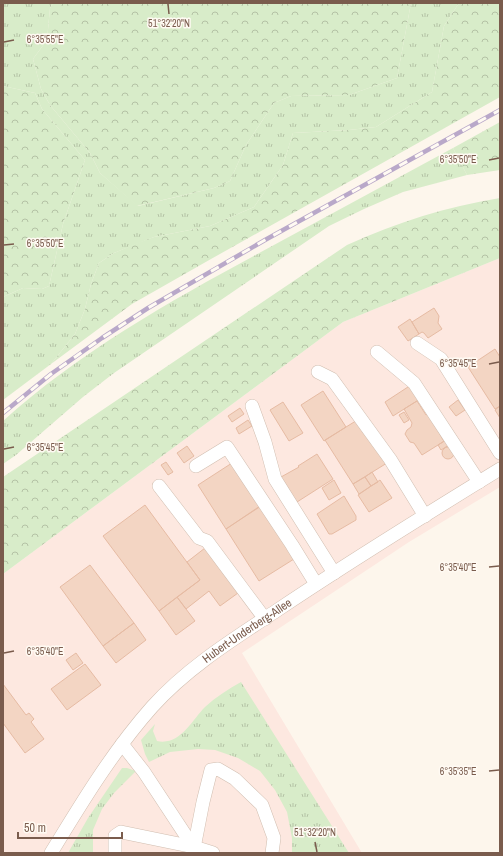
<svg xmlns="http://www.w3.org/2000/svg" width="503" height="856" font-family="'Archivo Narrow',sans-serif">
  <defs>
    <pattern id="grass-tufts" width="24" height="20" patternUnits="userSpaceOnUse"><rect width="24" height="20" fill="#d8ecc9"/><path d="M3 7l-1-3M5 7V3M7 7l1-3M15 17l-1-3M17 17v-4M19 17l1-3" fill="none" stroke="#b4c2a5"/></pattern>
    <pattern id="forest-crowns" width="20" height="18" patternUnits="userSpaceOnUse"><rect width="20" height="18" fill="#d8ecc9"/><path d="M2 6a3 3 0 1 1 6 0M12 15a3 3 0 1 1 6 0" fill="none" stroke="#b4c2a5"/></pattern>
  </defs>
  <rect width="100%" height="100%" fill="#fdf6ec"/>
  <path fill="#fde8e0" d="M500,258V487L409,542L242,653L362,853H3V574L343,322Z"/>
  <path fill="url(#grass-tufts)" d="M3,3H53L50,8L47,40L33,59L41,89L50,105L90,153L100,173L138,206L214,188L230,181L246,145L274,103L291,96L349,95L397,78L411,3H459L444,26L432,92L376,127L349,130L293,133L283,165L254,207L210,226L154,237L114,253L99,263L91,284L85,309L75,334L51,364L3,400V297L23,288L42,289L49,286L63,224L85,160L42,109L35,93L3,86Z
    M453,148L467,175L403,192L364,209L329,226L114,373L83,397L16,455L3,464V421C79,352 172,300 261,252C325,217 389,183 453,148Z
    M241,682L349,853H292V838L287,812L275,790L260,771L238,758L215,750L198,749L170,752L149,762L145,754L141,740L155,724L153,731L157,741C180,746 192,720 205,707C216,697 228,689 241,682Z
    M122,768H127L136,771L114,793L102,809L93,830V853H68L88,818Z"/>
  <path fill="url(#forest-crowns)" d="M53,3H411L397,78L349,95L291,96L274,103L246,145L230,181L214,188L137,206L100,173L90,153L50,105L41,89L33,59L47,40L50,8Z
    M459,3H500V97L211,259L132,304L51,364L75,334L85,309L91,284L99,263L114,253L140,242L154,237L210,226L254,207L283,165L293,133L349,130L376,127L432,92L444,26Z
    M3,86L35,93L42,109L85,160L63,224L49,286L42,289L23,288L3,297Z
    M500,122V170L467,175L453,148Z
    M500,198V258L343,322L3,574V477L347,245C398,222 445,207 500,198Z"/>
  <path fill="#f3d5c3" stroke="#e6bba3" d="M434,308L439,316L438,323L442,329L428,338L424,333L422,332L419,334L412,322Z
    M410,319L419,334L408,341L398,327Z
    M495,349L500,357V406L495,409L468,367Z
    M411,385L420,399L393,416L385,402Z
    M323,391L346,427L324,441L301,405Z
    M458,400L465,410L456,416L449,407Z
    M417,401L426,415L429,413L443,440H446L422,455L414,443L410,442L405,434L407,430L411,427L412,423L404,409Z
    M283,402L303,433L289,441L270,410Z
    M500,406V418L495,410Z
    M240,408L244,414L232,422L228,416Z
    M404,412L409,420L404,423L399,415Z
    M359,419L387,463L353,484L325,440Z
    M248,420L252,426L239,434L236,428Z
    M446,440L449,445L441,450L438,445Z
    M187,446L194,456L184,463L177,453Z
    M442 453a6 6 0 1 1 12 0a6 6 0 1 1-12 0Z
    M317,454L333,479L297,502L281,477L299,467L298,466Z
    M166,462L173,472L168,475L161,465Z
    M232,463L260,506L226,529L198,485Z
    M372,472L378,482L371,486L365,477Z
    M365,477L371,486L359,494L353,484Z
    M334,480L341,493L329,500L322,488Z
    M380,480L392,498L369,512L358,495Z
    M344,496L356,516V520L332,534H329L317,514Z
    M145,505L200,580L159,611L103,536Z
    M261,506L294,559L259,581L226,529Z
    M205,548L238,593L220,606L209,591L186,609L177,597L200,580L187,562Z
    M90,565L134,623L103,646L60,587Z
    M177,597L195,621L176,635L159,611Z
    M134,623L146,640L116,663L103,646Z
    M76,653L83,663L73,670L66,660Z
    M85,664L101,685L67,710L51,689Z
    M3,684L26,715L29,713L34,719L31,722L44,739L25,753L3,723Z"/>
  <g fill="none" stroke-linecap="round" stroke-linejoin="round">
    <defs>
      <g id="minor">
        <path d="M417,343L441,359L500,453"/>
        <path d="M377,352L414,383L479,482"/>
        <path d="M318,372L332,379L390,459L425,516"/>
        <path d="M252,406L265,442L275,479L334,573"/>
        <path d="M196,466L227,447L292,545L316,584"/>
        <path d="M159,486L199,538L207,541L265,619"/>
        <path d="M122,744L144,772L196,851"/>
        <path id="s1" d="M51,853C82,802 113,751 152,707C187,668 232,640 276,611C349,562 425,515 500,469"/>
        <path d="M115,853V836L121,832L194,847L213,853"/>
        <path d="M193,853L203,802L211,770L218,769L235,779L262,805L274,838L272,853"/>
      </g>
    </defs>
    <use href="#minor" stroke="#d1beb0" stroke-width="14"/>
    <use href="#minor" stroke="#fff" stroke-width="13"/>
    <defs>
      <path id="rail" d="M3,413L51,374L102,338L148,308L265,240L500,110"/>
    </defs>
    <use href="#rail" stroke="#b9a8c9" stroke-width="4.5"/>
    <use href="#rail" stroke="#fffaf3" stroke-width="3" stroke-dasharray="9" stroke-linecap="butt"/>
  </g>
  <path fill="none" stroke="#7a5c4d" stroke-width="1.5" d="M168,4L169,14M4,42L14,40M489,160L499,158M4,245L14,244M489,364L499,362M4,449L14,447M489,567L499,566M4,653L14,651M489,771L499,770M315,842L317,852"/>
  <g text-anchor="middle" stroke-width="3" stroke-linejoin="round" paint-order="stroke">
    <g font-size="12" fill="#7a5c4d" stroke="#fffaf3">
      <text dy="4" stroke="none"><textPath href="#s1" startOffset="300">Hubert-Underberg-Allee</textPath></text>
    </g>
  </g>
  <g font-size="10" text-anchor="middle" fill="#7a5c4d" stroke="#fffaf3" stroke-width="3" stroke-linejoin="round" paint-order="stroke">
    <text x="169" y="27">51°32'20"N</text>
    <text x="45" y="43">6°35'55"E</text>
    <text x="458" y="163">6°35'50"E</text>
    <text x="45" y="247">6°35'50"E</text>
    <text x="458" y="367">6°35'45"E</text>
    <text x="45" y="451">6°35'45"E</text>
    <text x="458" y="571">6°35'40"E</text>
    <text x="45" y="655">6°35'40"E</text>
    <text x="458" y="775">6°35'35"E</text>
    <text x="315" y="836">51°32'20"N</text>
  </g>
  <rect width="503" height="856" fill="none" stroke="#7a5c4d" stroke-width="8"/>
  <path d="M18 832v6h104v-6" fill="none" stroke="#7a5c4d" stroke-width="2"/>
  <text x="24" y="832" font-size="12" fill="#7a5c4d" stroke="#fffaf3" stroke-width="3" paint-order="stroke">50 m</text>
</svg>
